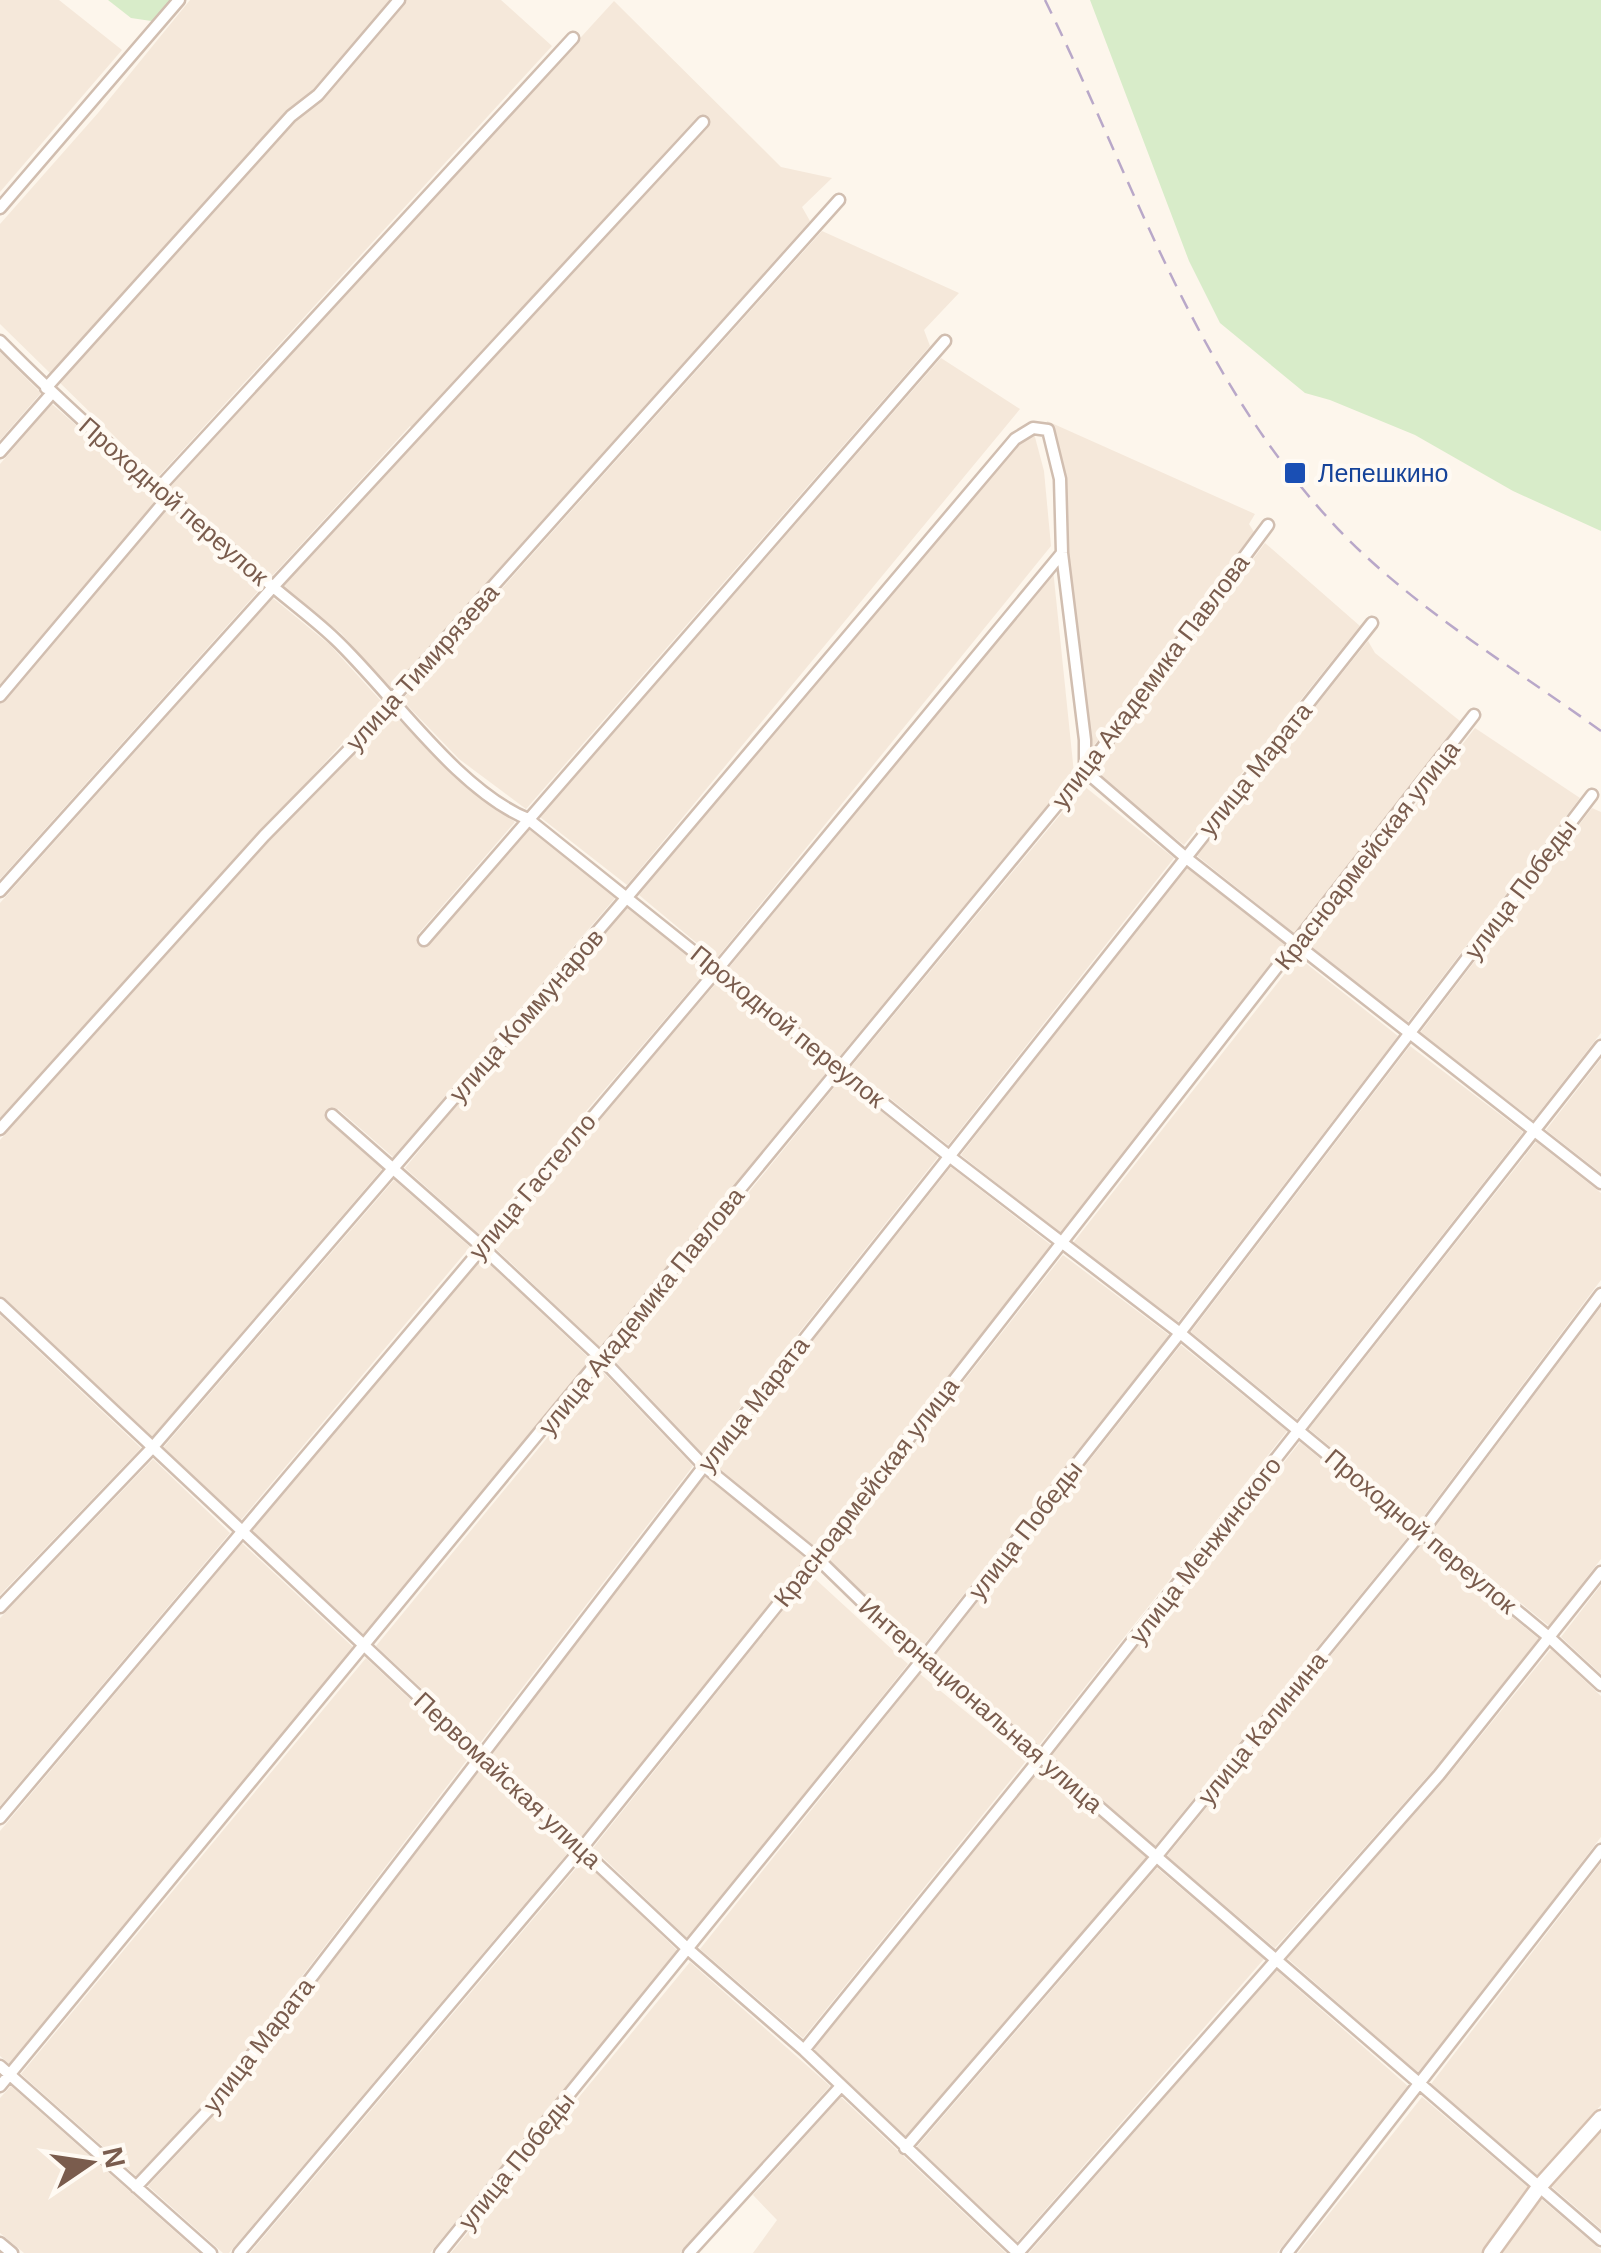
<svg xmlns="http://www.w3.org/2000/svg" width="1601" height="2253" font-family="Arial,sans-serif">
  <rect width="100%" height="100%" fill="#fdf6ec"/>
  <path fill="#f5e8da" d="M0,0H59L122,50L0,192Z
    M190,0H501L552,46L157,478L0,324V224L98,113Z
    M614,1L781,167L832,178L802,207L810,221L391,689L341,633L278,586L421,437L410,426L272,576L169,488Z
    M822,231L959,293L924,330L930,346L526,809L459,759L402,700Z
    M0,352L41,393L0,440Z
    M941,358L1020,409L627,885L540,817Z
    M52,404L261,588L0,879V464Z
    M1047,421L1255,514L1249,524L1254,532L1087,755L1060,469Z
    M1031,422L1044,471L1051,546L716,959L639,895Z
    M1265,543L1360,626L1184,845L1093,773Z
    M1053,569L1074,773L839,1057L728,969Z
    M273,598L330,645L381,701L0,1118V903Z
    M1368,641L1375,653L1460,721L1296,935L1196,855Z
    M392,713L449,771L515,822L418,934L429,944L529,829L616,897L393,1157L338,1109L327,1120L382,1169L152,1437L0,1297V1140L269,841Z
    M1475,728L1580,798L1407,1023L1308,944Z
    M1084,786L1174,858L948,1145L851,1067Z
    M1592,808L1601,812V1033L1533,1120L1420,1033Z
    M1187,860L1293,946L1060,1233L961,1155Z
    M626,899L706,971L480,1235L405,1168Z
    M1298,957L1398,1036L1178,1322L1073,1243Z
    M718,981L829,1070L601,1348L492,1245Z
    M1410,1046L1523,1132L1297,1419L1191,1332Z
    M1601,1059V1173L1546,1130Z
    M841,1079L938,1157L703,1454L613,1359Z
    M1536,1142L1601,1193V1280L1420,1521L1309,1429Z
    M951,1167L1051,1245L810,1552L714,1465Z
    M394,1180L470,1247L240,1521L163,1448Z
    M1063,1255L1169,1335L918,1652L821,1563Z
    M482,1257L591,1360L364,1635L252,1531Z
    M1601,1307V1559L1549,1626L1432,1531Z
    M0,1315L141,1448L0,1595Z
    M1181,1345L1287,1431L1036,1749L930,1662Z
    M602,1371L693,1466L480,1743L376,1646Z
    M1300,1442L1410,1534L1155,1846L1048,1759Z
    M153,1459L230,1533L0,1806V1618Z
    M704,1471L809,1558L581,1837L492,1754Z
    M242,1543L354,1648L9,2064L0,2056V1831Z
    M1422,1544L1539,1639L1433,1770L1275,1948L1167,1856Z
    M811,1575L908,1664L688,1939L593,1848Z
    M1601,1585V1674L1561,1637Z
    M1551,1649L1601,1696V1837L1419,2074L1287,1958L1445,1780Z
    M366,1658L470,1756L209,2098L136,2176L21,2074Z
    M920,1674L1026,1761L803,2038L700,1949Z
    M1043,1764L1149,1856L905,2137L814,2049Z
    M482,1766L571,1849L229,2253H223L148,2186L221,2108Z
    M583,1860L678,1951L430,2253H250Z
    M1601,1863V2105L1538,2176L1431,2084Z
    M1157,1868L1264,1959L1017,2242L916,2148Z
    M690,1962L830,2086L680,2253H451Z
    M1276,1970L1409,2087L1277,2253H1029Z
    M11,2086L199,2253H24L0,2233V2098Z
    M841,2097L1006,2253H753L777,2220L753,2195Z
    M1422,2097L1529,2188L1482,2253H1298Z
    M1601,2130V2229L1551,2186Z
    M1541,2199L1601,2250V2253H1501Z"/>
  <path fill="#d8ecc9" d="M108,0H183L158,22L131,18Z
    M1090,0H1601V531L1513,491L1415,435L1330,400L1305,393L1220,323L1189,261Z"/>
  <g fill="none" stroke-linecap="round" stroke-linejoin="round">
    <defs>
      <path id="minor" d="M0,208L179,0
        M0,341C84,426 175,502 265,580C288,600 313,618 335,639C391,692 457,790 528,819L949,1156L1180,1333L1550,1638L1601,1685
        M46,388L291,116L318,95L399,0
        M0,452L52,393
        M158,489L573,38
        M0,696L169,496
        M0,891L273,587L703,122
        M424,940L945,341
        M332,1115L481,1246L602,1359L704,1466L816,1557L922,1660L1041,1757L1601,2240
        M0,1129L264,836L380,718L391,700L839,200
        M0,1304L689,1950L804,2050L1018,2253
        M0,1607L152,1448L628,896L1015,439L1033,428L1048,430L1060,479L1062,553L1085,740V771L1185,857L1601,1183
        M0,1818L717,970L1062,553
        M804,2050L1041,1757L1601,1046
        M0,2066L211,2253
        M0,2086L1085,771L1268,525
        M905,2148L1156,1857L1421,1533L1601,1294
        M136,2187L215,2103L704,1466L1372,623
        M0,2243L12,2253
        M239,2253L582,1848L816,1557L1474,715
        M440,2253L922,1660L1180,1333L1592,795
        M689,2253L841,2086
        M1018,2253L1439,1775L1601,1572
        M1287,2253L1601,1850"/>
      <path id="secondary" d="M1491,2253L1539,2187L1601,2118"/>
    </defs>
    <use href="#minor" stroke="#d1beb0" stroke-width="15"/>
    <use href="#secondary" stroke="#d6c0b0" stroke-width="19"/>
    <use href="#minor" stroke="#fff" stroke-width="10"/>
    <use href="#secondary" stroke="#fff" stroke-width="14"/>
    <path stroke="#b9a8c9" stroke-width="2.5" stroke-dasharray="15 10" stroke-linecap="butt" d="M1045,0C1132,177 1192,368 1327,517C1402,601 1510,665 1601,731"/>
  </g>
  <rect fill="#1a4fb4" stroke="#fffaf3" stroke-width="4" x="1283" y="461" width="24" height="24" rx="5"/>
  <g text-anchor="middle" stroke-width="9" stroke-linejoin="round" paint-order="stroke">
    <g font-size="25" fill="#164399" stroke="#fffaf3" text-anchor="start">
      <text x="1318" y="482">Лепешкино</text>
    </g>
    <g font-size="25" fill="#7a5c4d" stroke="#fffaf3">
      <text transform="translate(174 501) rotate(41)" y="9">Проходной переулок</text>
      <text transform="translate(422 667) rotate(-48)" y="9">улица Тимирязева</text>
      <text transform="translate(1150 681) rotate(-53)" y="9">улица Академика Павлова</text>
      <text transform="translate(1255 769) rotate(-51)" y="9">улица Марата</text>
      <text transform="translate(1367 855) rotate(-52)" y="9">Красноармейская улица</text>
      <text transform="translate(1520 889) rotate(-53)" y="9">улица Победы</text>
      <text transform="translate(526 1015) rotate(-49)" y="9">улица Коммунаров</text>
      <text transform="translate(788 1026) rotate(39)" y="9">Проходной переулок</text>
      <text transform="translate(532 1186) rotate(-50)" y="9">улица Гастелло</text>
      <text transform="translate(641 1311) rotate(-51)" y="9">улица Академика Павлова</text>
      <text transform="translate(753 1404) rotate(-52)" y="9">улица Марата</text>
      <text transform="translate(866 1492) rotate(-52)" y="9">Красноармейская улица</text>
      <text transform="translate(1025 1530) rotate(-52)" y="9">улица Победы</text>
      <text transform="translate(1421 1531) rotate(40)" y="9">Проходной переулок</text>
      <text transform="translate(1205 1550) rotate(-52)" y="9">улица Менжинского</text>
      <text transform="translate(981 1705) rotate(41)" y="9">Интернациональная улица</text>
      <text transform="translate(1262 1728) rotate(-51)" y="9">улица Калинина</text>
      <text transform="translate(508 1780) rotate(43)" y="9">Первомайская улица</text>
      <text transform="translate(258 2045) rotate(-52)" y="9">улица Марата</text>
      <text transform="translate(516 2161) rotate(-51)" y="9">улица Победы</text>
    </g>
  </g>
  <g transform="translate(90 2163) rotate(77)" stroke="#fffaf3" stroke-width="8" paint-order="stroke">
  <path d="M0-8L18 38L0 25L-18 38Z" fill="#7a5c4d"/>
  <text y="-15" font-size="28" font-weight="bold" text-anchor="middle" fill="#7a5c4d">N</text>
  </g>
</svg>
